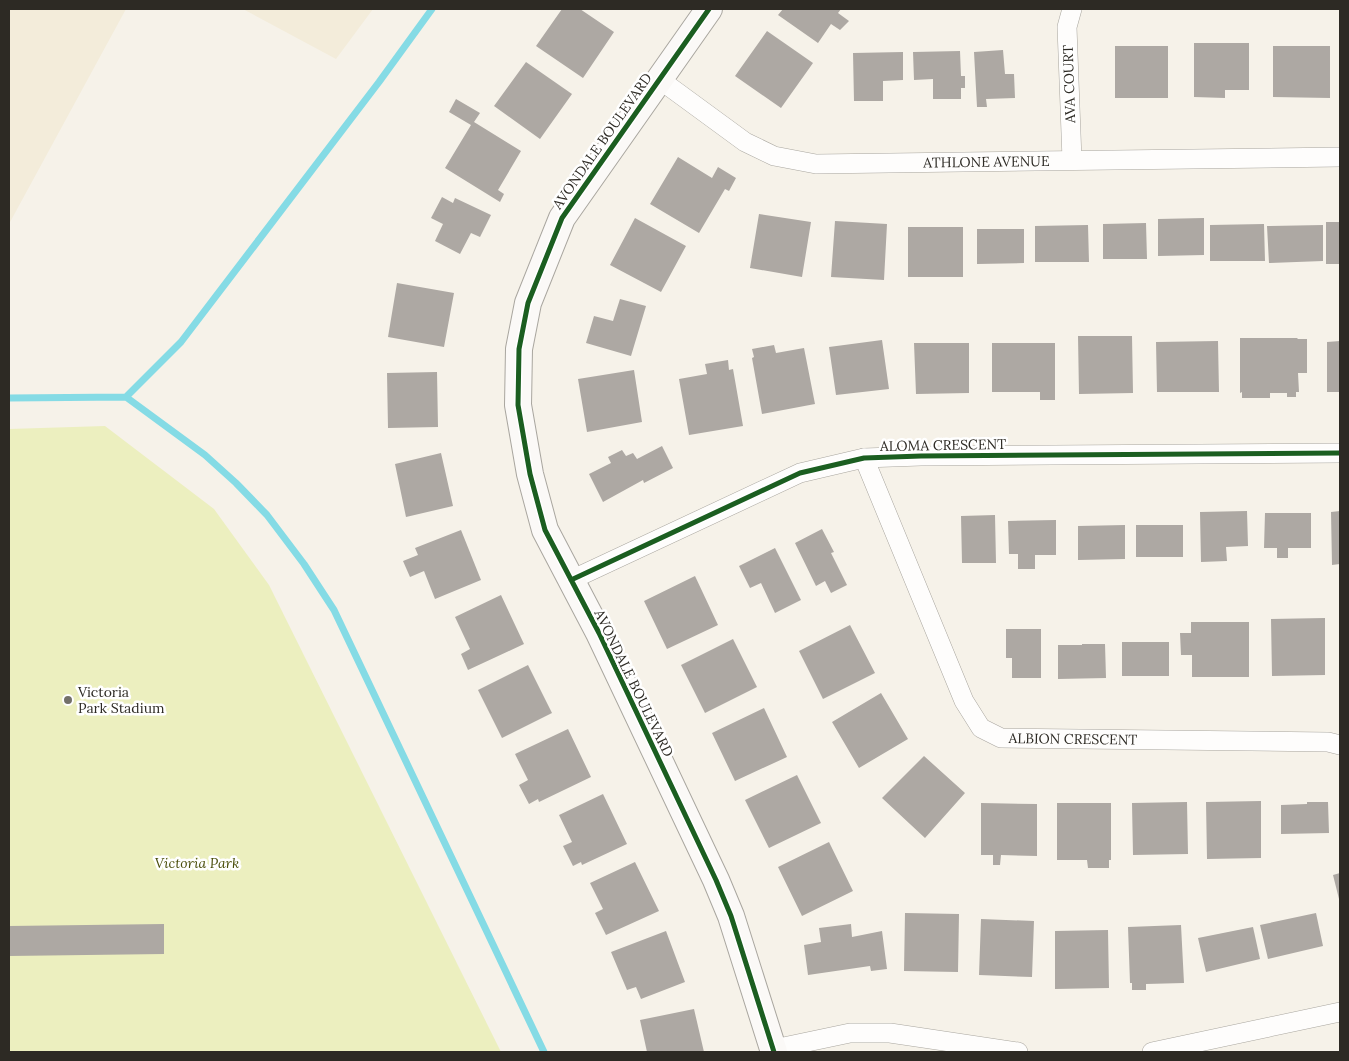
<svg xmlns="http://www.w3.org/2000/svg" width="1349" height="1061" font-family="Lora,serif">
  <rect width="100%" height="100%" fill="#f6f2e9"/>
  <path fill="#f3ecda" d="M9,9H126L9,224Z
    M243,9H373L336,59Z"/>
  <path fill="#ecefbf" d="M105,426L214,509L269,585L501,1052H9V429Z"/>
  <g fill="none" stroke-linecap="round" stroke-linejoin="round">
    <path stroke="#85dbe5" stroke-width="7" d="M126,397L181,342L379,82L432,9
      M9,398L126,397L205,455L236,483L267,515L304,564L334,610L544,1052"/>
  </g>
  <path fill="#ada8a3" d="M562,9H580L614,32L583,78L536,46Z
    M783,9H841L838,13L849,21L840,30L831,24L818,43L778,15Z
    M767,31L813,63L781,108L735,76Z
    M1194,43H1249V90H1225V98L1194,97Z
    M1115,46H1168V98H1115Z
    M1273,46H1330V98L1273,97Z
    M1003,50L1005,74H1014L1015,98L986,99L987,107H977L974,52Z
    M960,51L961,76H965V88H961V99H933V79L914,80L913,52Z
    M903,52V80L883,81V101H854L853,53Z
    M526,62L572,94L540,139L494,106Z
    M456,99L480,113L474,122L521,151L498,190L504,194L500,202L445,168L471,125L449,112Z
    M678,157L712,178L718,167L736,178L729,191L725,189L699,233L650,204Z
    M442,197L453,203L455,198L491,215L480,237L471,233L460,254L435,241L443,224L431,218Z
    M759,214L811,222L802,277L750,268Z
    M635,218L686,246L661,292L610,265Z
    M1204,218V255L1158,256V219Z
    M835,221L887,224L884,280L831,277Z
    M1326,222H1340V264H1326Z
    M1146,223L1147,259H1103V224Z
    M1264,224L1265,261H1210V225Z
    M1088,225L1089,262H1035V226Z
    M1323,225V261L1269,263L1267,226Z
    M908,227H963V277H908Z
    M977,229H1024V263L977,264Z
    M397,283L454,293L444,347L388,337Z
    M620,299L646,306L631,356L586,343L594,316L613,321Z
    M1078,336H1132L1133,393L1079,394Z
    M1240,338H1297L1298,339H1307V373H1298L1299,392H1296V397H1287V393H1270V398H1242V392L1240,393Z
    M882,340L889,389L836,395L829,347Z
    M1218,341L1219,392H1157L1156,342Z
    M1340,341V392H1327V342Z
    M914,343H969V393L916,394Z
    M992,343H1055V400H1040V392H992Z
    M774,345L776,353L804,348L815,404L762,414L752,358L754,357L752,349Z
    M728,360L729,370L733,369L743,426L689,435L679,379L707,374L705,364Z
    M634,370L642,422L587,432L578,379Z
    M437,372L438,427L388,428L387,373Z
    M662,446L673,468L644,483L643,480L603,502L589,474L611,463L608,457L622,450L626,456L633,453L637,459Z
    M441,453L453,506L406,517L395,464Z
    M1247,511L1248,546L1226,547L1227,561L1201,562L1200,512Z
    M1340,511V564L1332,565L1331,512Z
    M1265,513H1311V548H1288V558H1277V548H1264Z
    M995,515L996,563H962L961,516Z
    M1056,520V555H1035V569H1018V554H1009L1008,521Z
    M1125,525V559L1078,560V526Z
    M1136,525H1183V557H1136Z
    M822,529L834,552L831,553L847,585L831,593L825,581L816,586L795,543Z
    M461,530L481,580L435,599L424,571L410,577L403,561L418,555L415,548Z
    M775,548L801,600L775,613L761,583L750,588L739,566Z
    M695,576L718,625L667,649L644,601Z
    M501,595L524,644L468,670L461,654L470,649L455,617Z
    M1325,618V675L1272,676L1271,619Z
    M1191,622H1249V677H1192V655H1181L1180,633H1191Z
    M850,625L875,673L823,699L799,651Z
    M1006,629H1041V678H1012V658H1006Z
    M733,639L757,687L705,713L681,665Z
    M1122,642H1169V676H1122Z
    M1082,644H1105L1106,678L1058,679V645H1082Z
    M528,665L552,713L502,738L478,690Z
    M881,693L908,739L859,768L832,722Z
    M764,708L787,757L735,781L712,733Z
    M568,729L591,777L539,802L538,799L529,804L519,785L528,780L515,754Z
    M924,756L965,793L925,838L882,798Z
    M797,775L821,823L769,848L745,800Z
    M603,794L627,844L582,865L581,862L573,866L563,846L572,842L559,815Z
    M1261,801V858L1207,859L1206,802Z
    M1187,802L1188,854L1133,855L1132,803Z
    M1307,802H1328L1329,833L1281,834V805L1307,804Z
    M981,803L1037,804V856L1001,855L1000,865H993V855H981Z
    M1057,803H1111V860H1109V868H1088L1087,860H1057Z
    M829,842L853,891L802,916L778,867Z
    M635,862L659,911L606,935L595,913L603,909L590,883Z
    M1340,873V903L1333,875Z
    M905,913L959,914L958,972L904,971Z
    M1316,913L1323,946L1268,959L1260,925Z
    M981,919L1034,921L1032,977L979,975Z
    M164,924V954L9,956V926Z
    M851,924L852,937L882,931L887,969L871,971L870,966L808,975L804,945L821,942L819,928Z
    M1181,925L1184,983L1146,984V990H1132V983H1130L1128,927Z
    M1253,927L1260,959L1206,972L1198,938Z
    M1108,930L1109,988L1055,989V931Z
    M666,931L685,982L641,999L636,987L627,990L611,952Z
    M694,1009L704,1052H647L640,1020Z"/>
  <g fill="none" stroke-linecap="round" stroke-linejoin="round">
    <defs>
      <g id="street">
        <path id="s1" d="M659,79L745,142L774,156L816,164L1340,157"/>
        <path d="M1072,160L1067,27L1072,9"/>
        <path id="s2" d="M864,458L964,701L981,728L1001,738L1328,742L1340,745"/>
        <path d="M571,580L800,473L864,458L921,456L1340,453"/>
        <path d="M774,1049L850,1033H890L1018,1052"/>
        <path d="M1152,1052L1340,1012"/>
      </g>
      <path id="secondary" d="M709,9L562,218L528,303L519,349L518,405L530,474L545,530L599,633L716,880L731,916L774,1052"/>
    </defs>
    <use href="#street" stroke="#a9a69f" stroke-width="20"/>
    <use href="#secondary" stroke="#a9a69f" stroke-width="28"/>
    <use href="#street" stroke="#fefdfc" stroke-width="19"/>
    <use href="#secondary" stroke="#fbf9f7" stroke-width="26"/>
    <defs>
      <path id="cycleway" d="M709,9L562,218L528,303L519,349L518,405L530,474L545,530L599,633L716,880L731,916L774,1052
        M571,580L800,473L864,458L921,456L1340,453"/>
    </defs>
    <use href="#cycleway" stroke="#fff" stroke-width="8"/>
    <use href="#cycleway" stroke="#1b5e20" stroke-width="5"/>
  </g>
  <circle fill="#737069" stroke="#fff" stroke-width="2" cx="68" cy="700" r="5"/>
  <g text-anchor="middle" stroke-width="5" stroke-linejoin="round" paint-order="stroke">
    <g font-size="14" fill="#2d2a24" stroke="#fff">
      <text transform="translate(1069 84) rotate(-92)" y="5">AVA COURT</text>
      <text transform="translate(602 141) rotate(-55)" y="5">AVONDALE BOULEVARD</text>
      <text dy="5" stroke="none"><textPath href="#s1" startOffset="352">ATHLONE AVENUE</textPath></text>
      <text transform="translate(943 445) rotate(-1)" y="5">ALOMA CRESCENT</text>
      <text transform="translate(634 683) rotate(64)" y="5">AVONDALE BOULEVARD</text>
      <text dy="5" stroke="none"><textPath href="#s2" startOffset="389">ALBION CRESCENT</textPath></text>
    </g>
    <g font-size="14" fill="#2d2a24" stroke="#fff" text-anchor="start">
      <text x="78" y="697">Victoria<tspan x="78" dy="16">Park Stadium</tspan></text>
    </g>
    <g font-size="14" font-style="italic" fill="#4a4e0b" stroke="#fff">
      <text x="197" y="868">Victoria Park</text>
    </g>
  </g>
  <rect width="1349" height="1061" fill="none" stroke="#2d2a24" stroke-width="20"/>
</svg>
